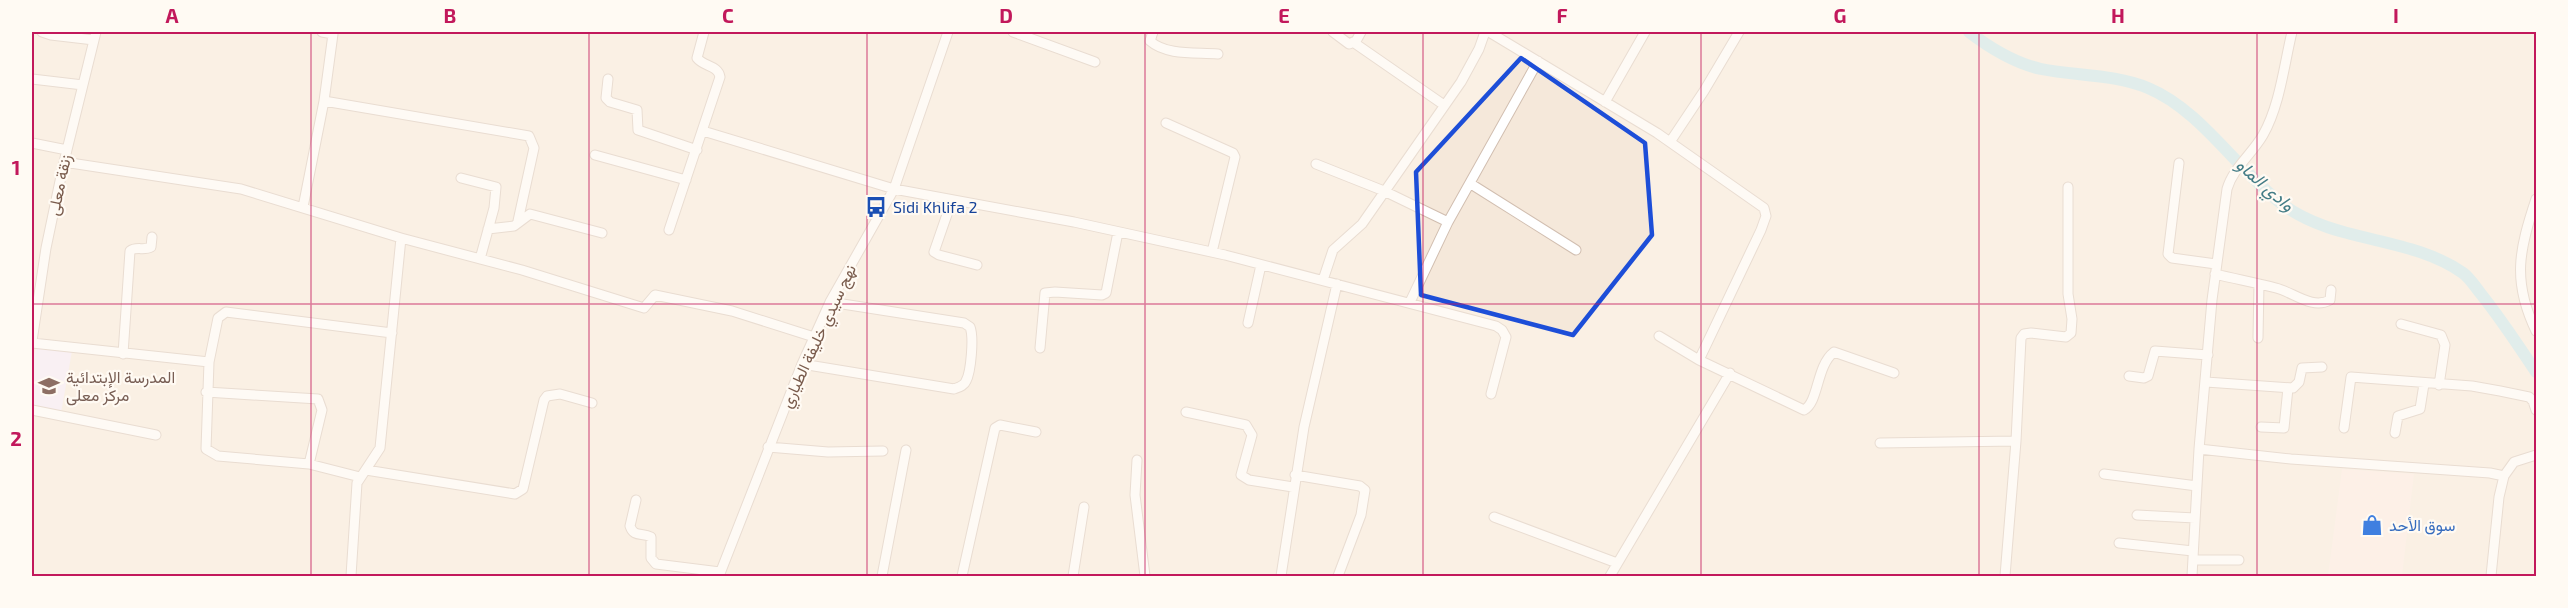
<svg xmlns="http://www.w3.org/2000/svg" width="2568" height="608" font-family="'Exo 2',Vazirmatn,sans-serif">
  <rect width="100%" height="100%" fill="#fdf6ec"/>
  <path fill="#f5e8da" d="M32,32H2536V576H32Z"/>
  <path fill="#fde8e0" d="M2342,469L2414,474L2402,576H2328Z"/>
  <path fill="#f3e8fa" d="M38,347L72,351L61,413L32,407V366L35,350Z"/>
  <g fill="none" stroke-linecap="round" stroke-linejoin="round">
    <path stroke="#bfe3e8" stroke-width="12" d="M1969,32C1990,48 2014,63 2041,69C2076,76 2114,74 2148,88C2201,110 2237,170 2282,204C2335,244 2409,235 2463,273C2470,278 2476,288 2481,294C2501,319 2518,345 2536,372"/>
    <defs>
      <path id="minor" d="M42,32L51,35L94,40
        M1013,32L1095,62
        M1153,32L1150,41C1167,56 1197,52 1218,54
        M1333,32L1349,44L1356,41L1361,32
        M1489,32L1657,133L1764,208L1766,216L1761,230L1699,360
        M1353,42L1444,105
        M32,79L83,85
        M608,79L606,98L610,102L637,110L638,130L697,150
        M324,101L529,136L534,148L518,221
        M1605,102L1645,32
        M1166,123L1233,153L1235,157L1212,252
        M703,131L894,189L1074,222L1225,255L1496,326L1502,330L1506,337L1491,394
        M1670,142L1704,91L1739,32
        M32,143L67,150
        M595,155L686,180
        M64,162L241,189L401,238L380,448L357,483L351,576
        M2179,163L2168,254L2172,258L2216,264
        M1316,164L1384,191L1448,222
        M461,178L496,187L494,208L480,259
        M1471,184L1576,250
        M2536,199C2519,250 2512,281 2536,331
        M952,200L934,252L939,255L977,265
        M303,207L324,101L333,34L322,32
        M488,229L514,226L530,214L602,233
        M669,230L720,77C718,65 704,67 697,58L704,32
        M401,238L522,270L644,308L655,295L732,311L814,337
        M2215,274C2236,279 2256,283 2276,288C2293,292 2312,310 2330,300L2331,290
        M1323,280L1333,250L1362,224L1461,82L1479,49L1485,32
        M1410,302L1448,222L1538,61
        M1248,323L1261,265
        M2401,324L2441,335L2445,345L2439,385
        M1659,336L1699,360L1804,410C1819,402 1816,366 1834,352L1894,373
        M2258,338L2259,284
        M32,341L46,248L64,162L96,32
        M32,343L209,362
        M1040,348L1045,293L1055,292L1102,295L1106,293L1118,232
        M123,354L130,251C136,246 144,251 151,247L152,237
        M802,364L954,389C959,387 964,386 966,381C971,372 974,337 970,327L964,323L830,302
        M2129,376L2144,378L2148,376L2155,351L2208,355
        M2206,382L2293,388L2299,382L2302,368L2322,367
        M206,392L318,399L322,410L309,464
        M32,410L156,435
        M1186,412L1246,425L1252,435L1241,475L1249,480L1293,487
        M2261,427L2284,428L2288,388
        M2344,428L2351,377L2472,386L2500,391L2529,397L2533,401L2536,410
        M2395,433L2398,416L2420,409L2424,384
        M1880,443L2016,441
        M768,447L828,452L883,451
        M2199,449L2291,459L2490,473L2504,476L2499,497L2491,576
        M1137,460L1135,495L1145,576
        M366,470L515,494L523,489L544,400L547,396L560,394L592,403
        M2104,474L2197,486
        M1295,475L1360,486L1365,490L1361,515L1338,576
        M2504,476L2514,462L2536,455
        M360,477L309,464L218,456L206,449L209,362L218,318L226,312L392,333
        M636,500L630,526C634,538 642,532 651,537V558L656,564L720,572
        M2137,515L2195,518
        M1494,517L1617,563
        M2119,543L2193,551
        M2193,560H2239
        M719,576L802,364L830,302L894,189L948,32
        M882,576L906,450
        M962,576L995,428L1000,425L1036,432
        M1073,576L1084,507
        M1281,576L1304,427L1337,284
        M1610,576L1730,373
        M2005,576L2016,441L2021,338L2024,334L2031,333L2066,337L2071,333L2072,319L2068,294V187
        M2192,576L2199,449L2212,300L2227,189C2233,168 2252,154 2263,135C2280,105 2284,65 2292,32"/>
    </defs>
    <use href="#minor" stroke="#d1beb0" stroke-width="11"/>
    <use href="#minor" stroke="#fff" stroke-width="9"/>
  </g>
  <path d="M0 0H2568V608H0ZM1521,58L1645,143L1652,235L1573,335L1421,295L1416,172Z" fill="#fdf6ec" fill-opacity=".55" fill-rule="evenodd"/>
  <path fill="none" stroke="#1d4ed8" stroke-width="4.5" stroke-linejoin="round" d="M1521,58L1645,143L1652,235L1573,335L1421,295L1416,172Z"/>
  <path fill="none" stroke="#c2185b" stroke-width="1.5" stroke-opacity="0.55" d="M311,32V576M589,32V576M867,32V576M1145,32V576M1423,32V576M1701,32V576M1979,32V576M2257,32V576M32,304H2536"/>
  <defs>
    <symbol id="bus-bare" viewBox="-9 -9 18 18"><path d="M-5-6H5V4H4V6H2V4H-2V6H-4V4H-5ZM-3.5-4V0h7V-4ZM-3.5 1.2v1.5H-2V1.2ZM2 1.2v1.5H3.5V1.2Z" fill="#1a4fb4" stroke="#fffaf3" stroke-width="2.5" paint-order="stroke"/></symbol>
    <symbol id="school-bare" viewBox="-9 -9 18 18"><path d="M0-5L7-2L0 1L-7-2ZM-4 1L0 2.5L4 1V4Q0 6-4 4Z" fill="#8d6e63" stroke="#fffaf3" stroke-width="2.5" paint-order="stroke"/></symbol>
    <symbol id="shop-bare" viewBox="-9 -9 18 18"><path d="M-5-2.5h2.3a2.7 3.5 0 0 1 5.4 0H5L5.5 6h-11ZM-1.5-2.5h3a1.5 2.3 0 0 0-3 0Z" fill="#3f7fe0" stroke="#fffaf3" stroke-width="2.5" paint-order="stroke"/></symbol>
  </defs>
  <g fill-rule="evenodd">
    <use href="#bus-bare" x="861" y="192" width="30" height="30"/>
    <use href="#school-bare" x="34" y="371" width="30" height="30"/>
    <use href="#shop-bare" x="2357" y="510" width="30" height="30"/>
  </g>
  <g text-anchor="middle" stroke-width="4.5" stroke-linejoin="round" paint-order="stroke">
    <g font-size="16" fill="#7a5c4d" stroke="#fffaf3">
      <text transform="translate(59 185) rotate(-78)" y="6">زنقة معلى</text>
      <text transform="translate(818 336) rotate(-65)" y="6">نهج سيدي خليفة الطياري</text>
    </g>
    <g font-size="16" fill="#164399" stroke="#fffaf3" text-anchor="start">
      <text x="893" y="213">Sidi Khlifa 2</text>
    </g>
    <g font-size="16" fill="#785e54" stroke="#fffaf3" text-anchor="start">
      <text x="66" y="383">المدرسة الإبتدائية<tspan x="66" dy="18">مركز معلى</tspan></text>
    </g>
    <g font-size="16" fill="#366cbe" stroke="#fffaf3" text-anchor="start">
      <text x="2389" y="531">سوق الأحد</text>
    </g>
    <g font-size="18" font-style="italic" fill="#437c86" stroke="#fffaf3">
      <text transform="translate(2265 185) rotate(41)" y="6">وادي الماو</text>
    </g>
  </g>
  <rect width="2568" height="608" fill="none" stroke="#fffaf3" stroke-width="66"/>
  <rect x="33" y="33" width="2502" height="542" fill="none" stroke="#c2185b" stroke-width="2"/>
  <g font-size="20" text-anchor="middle" font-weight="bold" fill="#c2185b">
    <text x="172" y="23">A</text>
    <text x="450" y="23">B</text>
    <text x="728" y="23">C</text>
    <text x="1006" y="23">D</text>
    <text x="1284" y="23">E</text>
    <text x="1562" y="23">F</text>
    <text x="1840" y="23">G</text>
    <text x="2118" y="23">H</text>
    <text x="2396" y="23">I</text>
    <text x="16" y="175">1</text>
    <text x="16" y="446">2</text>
  </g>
</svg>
